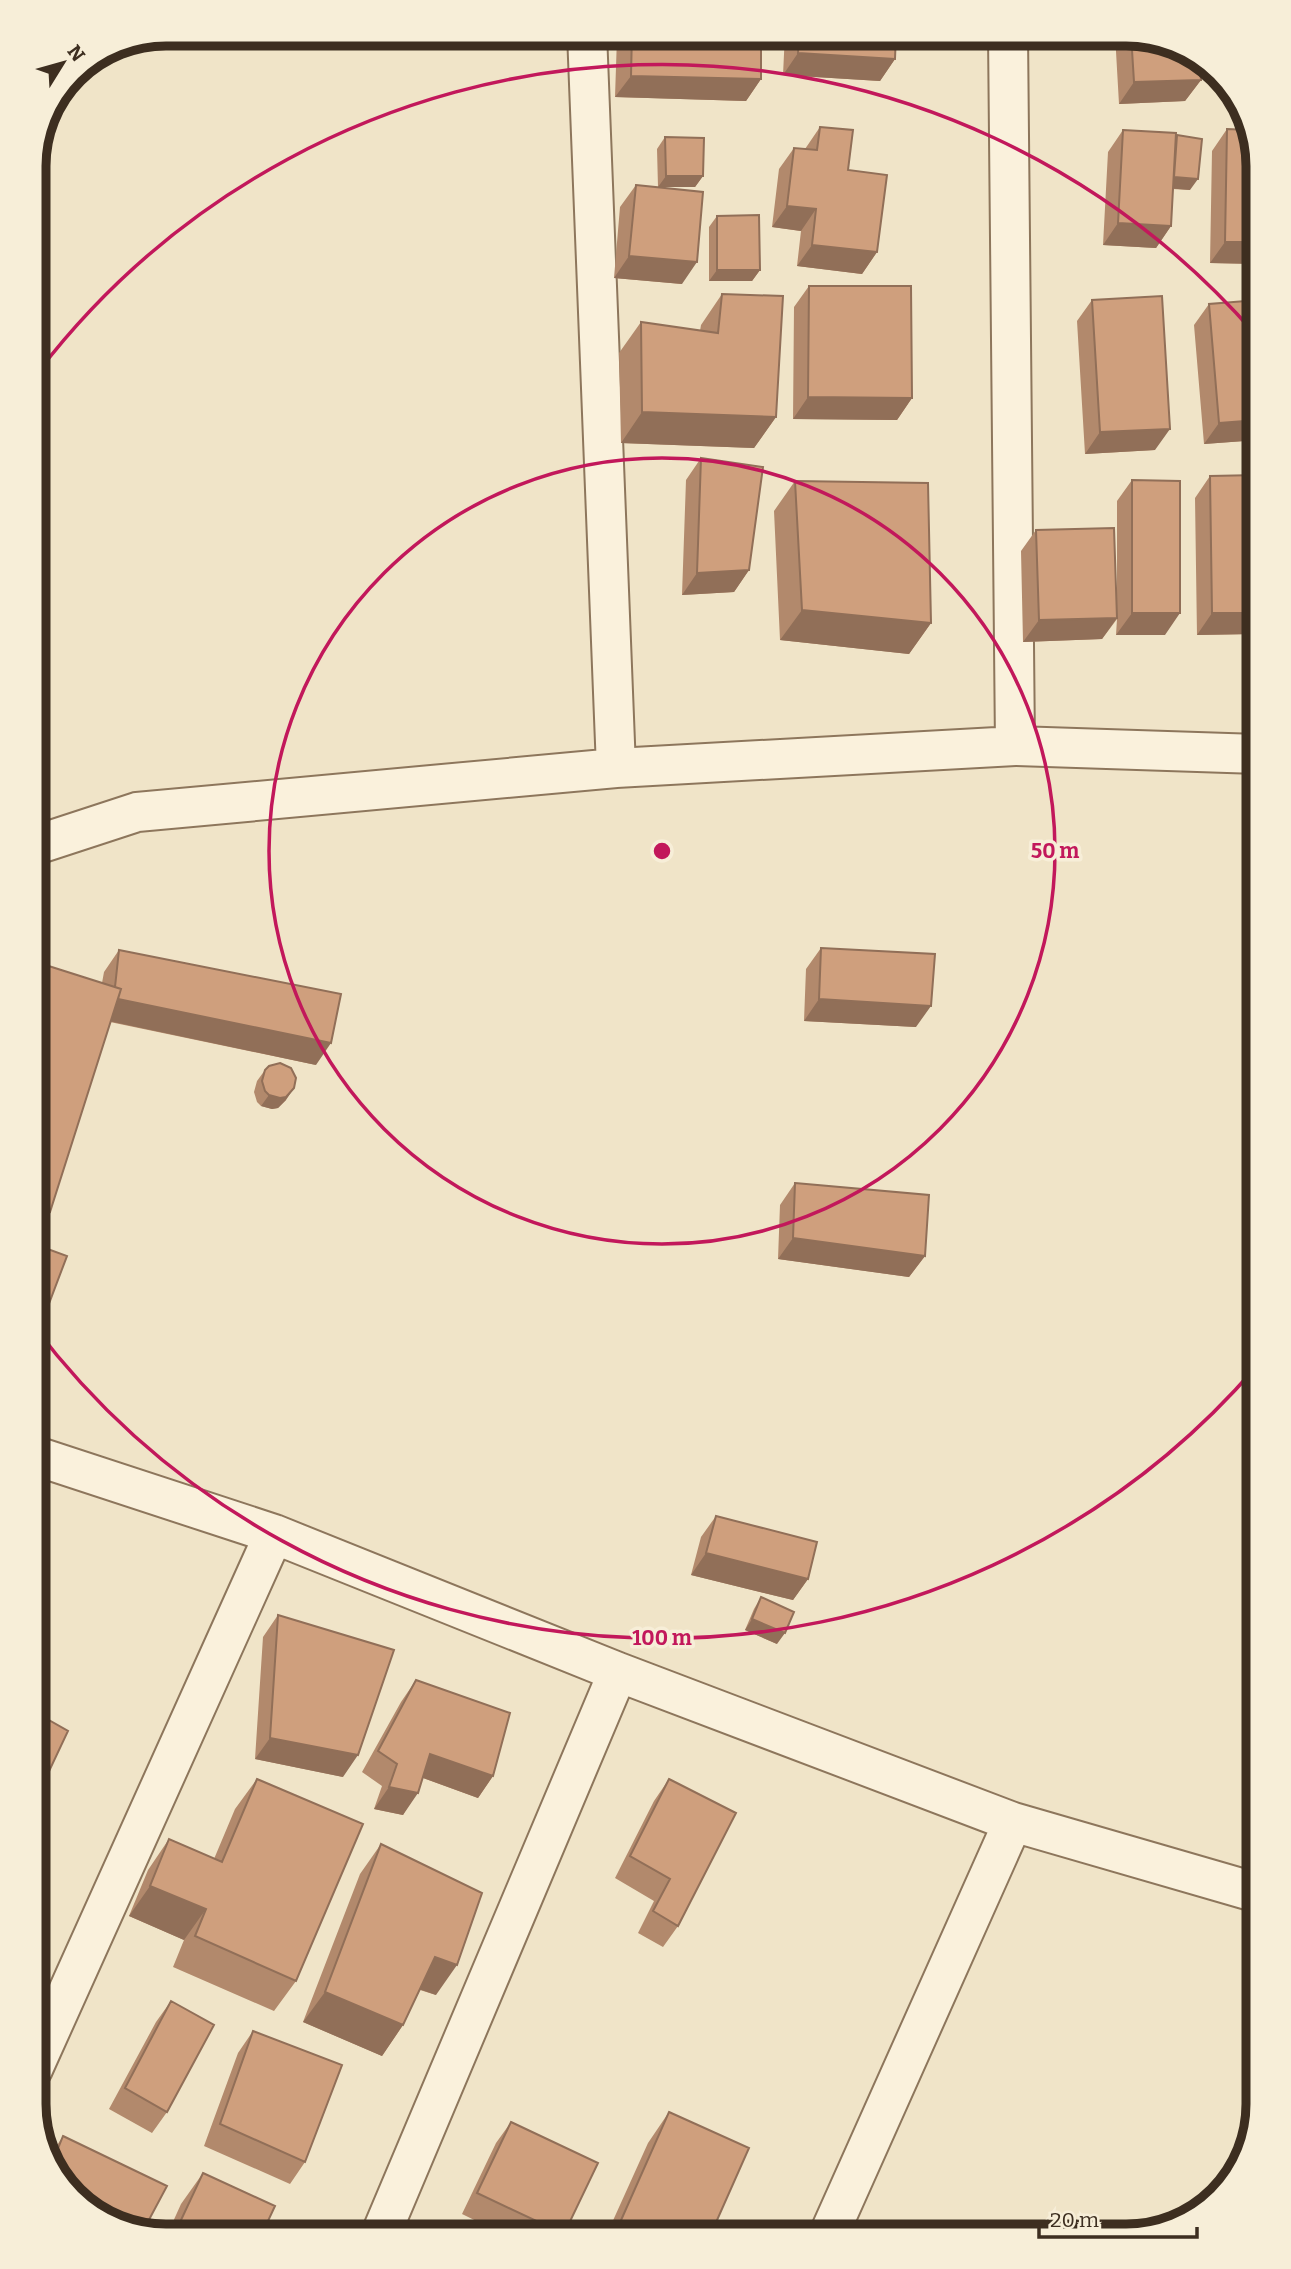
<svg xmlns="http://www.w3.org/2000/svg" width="1291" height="2269" font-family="Bitter,serif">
  <rect width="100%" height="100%" fill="#f0e4c8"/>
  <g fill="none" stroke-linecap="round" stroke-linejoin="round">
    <defs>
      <path id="minor" d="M587,33L616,768
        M1008,34L1015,746
        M33,846L137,812L616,768L1015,746L1258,754
        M33,1455L274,1534L618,1672L1013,1822L1258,1893
        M33,2069L274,1534
        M380,2236L618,1672
        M828,2236L1013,1822"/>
    </defs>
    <use href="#minor" stroke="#8d765c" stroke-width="42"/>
    <use href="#minor" stroke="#faf1dc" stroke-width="38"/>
  </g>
  <path fill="#b2896c" d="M619,33H761V79L746,101L615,97L617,37Z
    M785,33H896L895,59L880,81L783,75Z
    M1115,34H1135L1201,80L1185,101L1119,104Z
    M1208,66L1238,100L1232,104L1206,68Z
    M820,127L848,170L877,252L862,274L797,266L801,231L772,227L779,169L794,148L805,149Z
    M1227,129L1258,264L1210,263L1212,151Z
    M1123,130L1176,137L1190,190L1173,189L1171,226L1156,248L1103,245L1108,152Z
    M665,137L703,176L695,187H658L657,149Z
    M636,185L682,284L614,278L620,207Z
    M717,216L760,270L752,281H709V227Z
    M809,286L912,398L897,420L793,419L794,307Z
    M722,294L776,417L754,448L621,443L619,353L641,322L700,331L701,325Z
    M1092,300L1155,450L1085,454L1077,321Z
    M1209,304L1258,440L1204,444L1194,325Z
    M701,458L749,570L734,592L682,595L686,480Z
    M1210,476L1253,634L1197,635L1195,498Z
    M1132,480L1165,635H1116L1117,619L1102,639L1023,642L1021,551L1036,530L1117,598V501Z
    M795,481L931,623L909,654L780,640L774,511Z
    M821,948L916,1027L804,1021L806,969Z
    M119,950L316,1065L110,1022L33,1236V965L36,962L102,983L104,972Z
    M265,1070L286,1100L278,1108L272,1109L261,1106L257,1102L254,1092L257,1081Z
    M795,1183L925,1256L909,1277L778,1259L780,1205Z
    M716,1516L808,1579L793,1600L691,1575L701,1537Z
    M761,1597L777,1644L745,1630L754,1609Z
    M278,1615L343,1777L255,1759L263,1637Z
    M416,1680L493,1776L478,1798L423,1778L403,1815L374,1809L382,1786L362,1772L401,1702Z
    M33,1711L43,1784L33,1798Z
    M257,1779L296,1981L274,2011L173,1967L184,1940L129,1916L148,1870L169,1839L214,1859L235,1809Z
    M669,1779L678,1926L663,1947L638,1933L654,1901L615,1878L654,1801Z
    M381,1844L436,1995L420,1990L403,2025L382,2056L303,2022L360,1874Z
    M171,2001L167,2112L152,2133L109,2109L156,2022Z
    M253,2031L305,2162L290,2184L204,2146L238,2053Z
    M669,2112L710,2236H606L648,2143Z
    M511,2122L598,2163L563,2236H507L462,2214L496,2143Z
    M63,2136L92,2213L47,2161Z
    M203,2173L261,2236L167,2235L181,2204Z"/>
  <path fill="#916f58" d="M798,53L895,59L880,81L783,75Z
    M631,76L761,79L746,101L615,97Z
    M1201,80L1185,101L1119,104L1134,82Z
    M666,176H703L695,187H658Z
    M1173,177L1198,179L1190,190L1166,188Z
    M787,206L816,209L801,231L772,227Z
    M1118,223L1171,226L1156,248L1103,245Z
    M1225,242H1258V264L1210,263Z
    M812,245L877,252L862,274L797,266Z
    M629,256L697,262L682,284L614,278Z
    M717,270H760L752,281H709Z
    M808,397L912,398L897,420L793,419Z
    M642,412L776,417L754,448L621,443Z
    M1258,420V440L1204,444L1219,423Z
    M1170,429L1155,450L1085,454L1100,432Z
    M749,570L734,592L682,595L697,573Z
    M802,610L931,623L909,654L780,640Z
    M1132,613H1180L1165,635H1116Z
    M1212,613H1258V628L1253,634L1197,635Z
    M1117,618L1102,639L1023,642L1039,620Z
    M114,998L331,1043L316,1065L99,1019Z
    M819,999L931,1006L916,1027L804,1021Z
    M294,1088L286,1100L278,1108L272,1109L261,1106L269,1095Z
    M33,1207L50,1212L33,1236Z
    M793,1238L925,1256L909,1277L778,1259Z
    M33,1328L39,1330L33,1338Z
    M706,1553L808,1579L793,1600L691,1575Z
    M752,1619L785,1633L777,1644L745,1630Z
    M270,1738L358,1755L343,1777L255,1759Z
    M430,1754L493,1776L478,1798L415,1775Z
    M389,1787L418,1793L403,1815L374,1809Z
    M150,1886L206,1909L184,1940L129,1916Z
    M435,1957L457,1965L436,1995L413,1987Z
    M325,1992L403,2025L382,2056L303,2022Z"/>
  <path fill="#cf9f7d" stroke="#916f58" stroke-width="2" d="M632,33H761V79L631,76Z
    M799,33H896L895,59L798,53Z
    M1131,34H1135L1199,56L1201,80L1134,82Z
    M820,127L853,130L848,170L887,175L877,252L812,245L816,209L787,206L794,148L817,150Z
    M1227,129L1249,130L1258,165V242H1225Z
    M1123,130L1176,133L1171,226L1118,223Z
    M1177,135L1202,139L1198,179L1174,177Z
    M665,137L704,138L703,176H666Z
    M636,185L703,192L697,262L629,256Z
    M759,215L760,270H717V216Z
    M809,286H911L912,398L808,397Z
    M722,294L783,296L776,417L642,412L641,322L718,333Z
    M1162,296L1170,429L1100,432L1092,300Z
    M1258,300V420L1219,423L1209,304Z
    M701,458L763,467L749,570L697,573Z
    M1258,475V613H1212L1210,476Z
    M1132,480L1180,481V613H1132Z
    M795,481L928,483L931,623L802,610Z
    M1114,528L1117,618L1039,620L1036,530Z
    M821,948L935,954L931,1006L819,999Z
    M119,950L341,994L331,1043L118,999L121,989L115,987Z
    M36,962L121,989L50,1212L33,1207V969Z
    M280,1063L291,1068L296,1078L294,1088L286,1097L280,1098L269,1095L265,1091L262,1081L265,1070L269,1066Z
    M795,1183L929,1195L925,1256L793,1238Z
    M34,1244L67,1256L39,1330L33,1328Z
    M716,1516L817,1542L808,1579L706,1553Z
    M761,1597L794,1612L785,1633L752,1619Z
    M278,1615L394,1650L358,1755L270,1738Z
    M416,1680L510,1713L493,1776L430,1754L418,1793L389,1787L397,1764L378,1751Z
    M33,1711L68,1731L43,1784L33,1779Z
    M257,1779L363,1824L296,1981L195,1936L206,1909L150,1886L169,1839L222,1862Z
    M669,1779L736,1813L678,1926L653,1911L670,1879L630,1856Z
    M381,1844L482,1893L457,1965L435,1957L403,2025L325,1992Z
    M171,2001L214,2025L167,2112L125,2088Z
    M253,2031L342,2065L305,2162L220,2124Z
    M669,2112L749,2148L710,2236H614Z
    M511,2122L598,2163L564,2234L477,2193Z
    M63,2136L167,2186L143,2231L92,2213L51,2166Z
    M203,2173L275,2206L261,2236L174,2235Z"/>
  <g fill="none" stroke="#c2185b" stroke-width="3.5">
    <circle cx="662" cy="851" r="393"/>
    <path d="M1256 1367A787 787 0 0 1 33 1325M38 372A787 787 0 0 1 1256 335"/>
  </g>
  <path d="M0 0H1291V2269H0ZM166 46H1126A120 120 0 0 1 1246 166V2104A120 120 0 0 1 1126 2224H166A120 120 0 0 1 46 2104V166A120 120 0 0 1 166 46Z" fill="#f7eed8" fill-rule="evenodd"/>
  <path fill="none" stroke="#3d2e20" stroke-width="9" d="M166 46H1126A120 120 0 0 1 1246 166V2104A120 120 0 0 1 1126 2224H166A120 120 0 0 1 46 2104V166A120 120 0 0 1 166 46Z"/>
  <circle cx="662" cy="851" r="10" fill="#c2185b" stroke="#f7eed8" stroke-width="3.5"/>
  <g font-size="21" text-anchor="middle" font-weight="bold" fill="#c2185b" stroke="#f7eed8" stroke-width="7" stroke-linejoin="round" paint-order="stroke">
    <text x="1055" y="858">50 m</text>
    <text x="662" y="1645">100 m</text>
  </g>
  <g transform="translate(63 63) rotate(53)" stroke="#f7eed8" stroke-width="5" paint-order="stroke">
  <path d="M0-5L12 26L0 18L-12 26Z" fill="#3d2e20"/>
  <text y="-10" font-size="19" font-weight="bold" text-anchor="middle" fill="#3d2e20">N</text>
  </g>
  <path d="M1039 2227v10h158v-10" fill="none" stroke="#3d2e20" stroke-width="3.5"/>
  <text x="1050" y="2227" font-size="21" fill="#3d2e20" stroke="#f7eed8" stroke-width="5" paint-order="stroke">20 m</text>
</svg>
